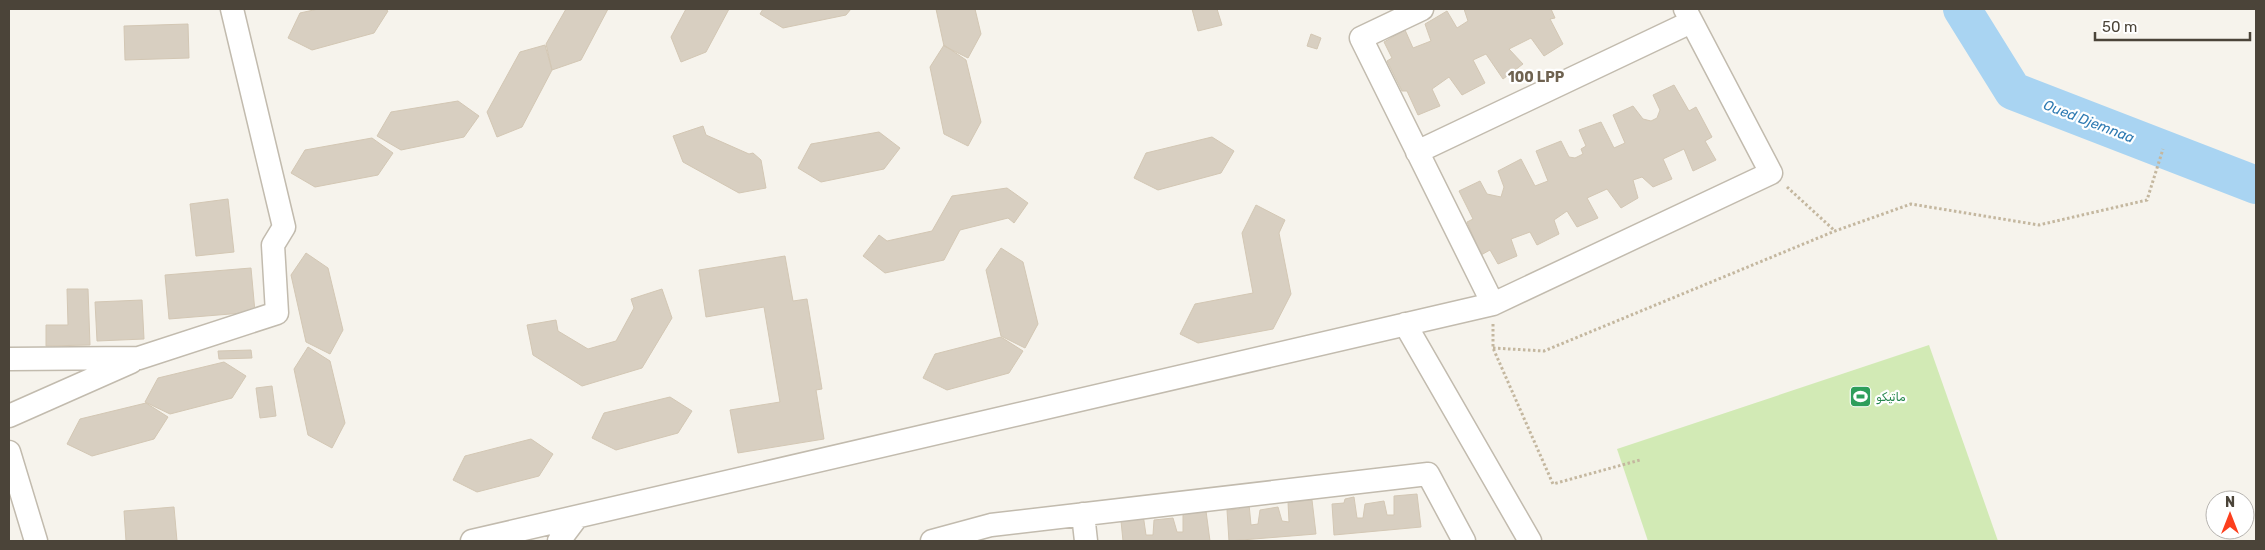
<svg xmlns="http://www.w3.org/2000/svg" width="2265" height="550" font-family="Rubik,'Noto Naskh Arabic',sans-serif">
  <rect width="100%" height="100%" fill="#f6f3ec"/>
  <path fill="#d2eab5" d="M1929,345L1998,541H1648L1617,449Z"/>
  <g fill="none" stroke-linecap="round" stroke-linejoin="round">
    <path stroke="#a9d4f2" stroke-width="38" d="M1962,9L2013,91L2256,185"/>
  </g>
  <path fill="#d8cfc1" stroke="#d3c7b4" d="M318,9H385L388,11L374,33L312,50L288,38L300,13Z
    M566,9H608L581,60L552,70L546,44Z
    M686,9H729L706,52L681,62L671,37Z
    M763,9H851L846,15L783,28L760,14Z
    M936,9H975L981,34L968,58L944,46Z
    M1192,9H1217L1222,25L1198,31Z
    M1464,9H1551L1555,18L1550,19L1563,44L1544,56L1531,38L1509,49L1523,64L1503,79L1486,54L1473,60L1485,83L1462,95L1449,77L1432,89L1440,106L1418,115L1407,91H1402L1387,61L1392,58L1384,42L1405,30L1413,48L1431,41L1425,24L1447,11L1457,28L1468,21Z
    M188,24L189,58L125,60L124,26Z
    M1311,34L1321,38L1317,49L1307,46Z
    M545,45L552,70L522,127L497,137L487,112L520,52Z
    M944,45L966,60L981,122L968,146L944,134L930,67Z
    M1674,85L1689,111L1696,107L1712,137L1705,141L1716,160L1693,171L1684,149L1663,159L1672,179L1653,187L1642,177L1633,180L1638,198L1621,208L1607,189L1587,198L1598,218L1577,227L1567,211L1554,220L1559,234L1537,245L1530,232L1511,239L1517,256L1498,264L1490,250L1481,255L1467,222L1473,219L1459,191L1480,181L1487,194L1501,197L1504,187L1498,171L1521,159L1535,186L1548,181L1536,151L1561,141L1569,157L1575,158L1583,154L1581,149L1586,146L1579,130L1601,122L1614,148L1625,143L1613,115L1633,106L1643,119L1651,121L1657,118L1660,110L1653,95Z
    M458,101L479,116L464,137L401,150L377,136L391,112Z
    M703,126L706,135L749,154L753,153L761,160L766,188L739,193L683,162L673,136Z
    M879,132L900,148L884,169L821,182L798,168L811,144Z
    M1212,137L1234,151L1221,173L1158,190L1134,178L1146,153Z
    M372,138L393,153L378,175L315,187L291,173L305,150Z
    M1007,188L1028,203L1014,223L1008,218L960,230L944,260L885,273L863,256L879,235L887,241L932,231L952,196Z
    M228,199L234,252L196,256L190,204Z
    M1256,205L1285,220L1279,233L1291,294L1273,329L1198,343L1180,334L1195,304L1253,293L1242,233Z
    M1001,248L1023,262L1038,324L1025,348L1001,336L986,270Z
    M306,253L328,268L343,330L330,354L306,342L291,275Z
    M785,256L793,301L807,299L822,389L816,390L824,439L738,453L730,410L780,402L764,307L706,317L699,270Z
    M251,268L255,312L169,319L165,275Z
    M67,289H88L90,345L46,346V325H68Z
    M662,289L672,318L642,368L582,386L533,355L527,325L556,320L558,331L588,349L616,341L634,308L631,299Z
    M142,300L144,339L97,341L95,302Z
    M1001,337L1023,351L1009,373L947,390L923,378L935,354Z
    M308,347L330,361L345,423L332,448L308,435L294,369Z
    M251,350L252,358L219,359L218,351Z
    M224,362L246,376L232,398L170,414L145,402L158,378Z
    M272,386L276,416L260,418L256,388Z
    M670,397L692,411L678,433L616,450L592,438L604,413Z
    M146,403L168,417L154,439L92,456L67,444L80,419Z
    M531,439L553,454L539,476L477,492L453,480L465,456Z
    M1417,494L1421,527L1334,535L1332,504L1344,503L1345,499L1354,497L1357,518H1363L1365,504L1384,501L1387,515H1394V496Z
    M1312,500L1316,534L1229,541L1227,510L1239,509L1240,505L1249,504L1251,525L1258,524L1260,510L1278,507L1282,521L1289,522L1288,502Z
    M174,507L177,541H126L124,511Z
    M1206,511L1210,541H1123L1121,521L1143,514L1146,535H1153L1154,520L1173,518L1177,532H1183V513Z"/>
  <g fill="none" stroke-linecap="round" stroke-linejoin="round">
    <defs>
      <path id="minor" d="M1422,9L1361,38L1493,304
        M1417,152L1691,22
        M1405,324L1530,541
        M9,359L139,358L277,313L273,245L284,227L232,9
        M9,416L131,362
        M9,452L36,541
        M1083,514L1086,541
        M472,541L1493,304L1771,173L1685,9
        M559,541L577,517
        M932,541L991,525L1428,474L1464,541"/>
    </defs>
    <use href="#minor" stroke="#c2bbae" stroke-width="25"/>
    <path stroke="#c4b79f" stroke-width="3" stroke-dasharray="2.5 2.5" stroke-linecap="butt" d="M1787,187L1835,231
      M1493,324V348L1553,484L1640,460
      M1493,348L1544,351L1835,231L1911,204L2039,225L2147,200L2163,149"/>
    <use href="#minor" stroke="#fff" stroke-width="22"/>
  </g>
  <defs>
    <symbol id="stadium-square" viewBox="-11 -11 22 22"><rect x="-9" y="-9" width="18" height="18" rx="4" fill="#2e9e5b" stroke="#fff"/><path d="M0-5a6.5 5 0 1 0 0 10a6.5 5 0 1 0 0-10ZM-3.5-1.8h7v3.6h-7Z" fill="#fff"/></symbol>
  </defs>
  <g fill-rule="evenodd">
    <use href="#stadium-square" x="1848" y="384" width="25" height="25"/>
  </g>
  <g text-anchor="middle" stroke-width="4.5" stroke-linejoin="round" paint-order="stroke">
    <g font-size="12" fill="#27864d" stroke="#fff" text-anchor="start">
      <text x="1876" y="401">ماتيكو</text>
    </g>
    <g font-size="14" font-weight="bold" fill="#6e6250" stroke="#fff">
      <text x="1536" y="82">100 LPP</text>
    </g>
    <g font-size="14" font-style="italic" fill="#2e7ab2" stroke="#fff">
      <text transform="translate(2089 121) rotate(21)" y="5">Oued Djemnaa</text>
    </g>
  </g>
  <rect width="2265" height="550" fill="none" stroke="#4b4439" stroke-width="20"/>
  <g transform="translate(2230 515)"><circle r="24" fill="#ffffff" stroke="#b7b4b0"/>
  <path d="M0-4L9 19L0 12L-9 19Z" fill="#fc3f1d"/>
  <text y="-8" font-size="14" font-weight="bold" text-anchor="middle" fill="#4b4439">N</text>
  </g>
  <path d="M2095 32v8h155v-8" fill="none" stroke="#4b4439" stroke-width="2.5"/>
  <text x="2102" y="32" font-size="15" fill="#4b4439" stroke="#ffffff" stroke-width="4" paint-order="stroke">50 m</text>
</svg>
